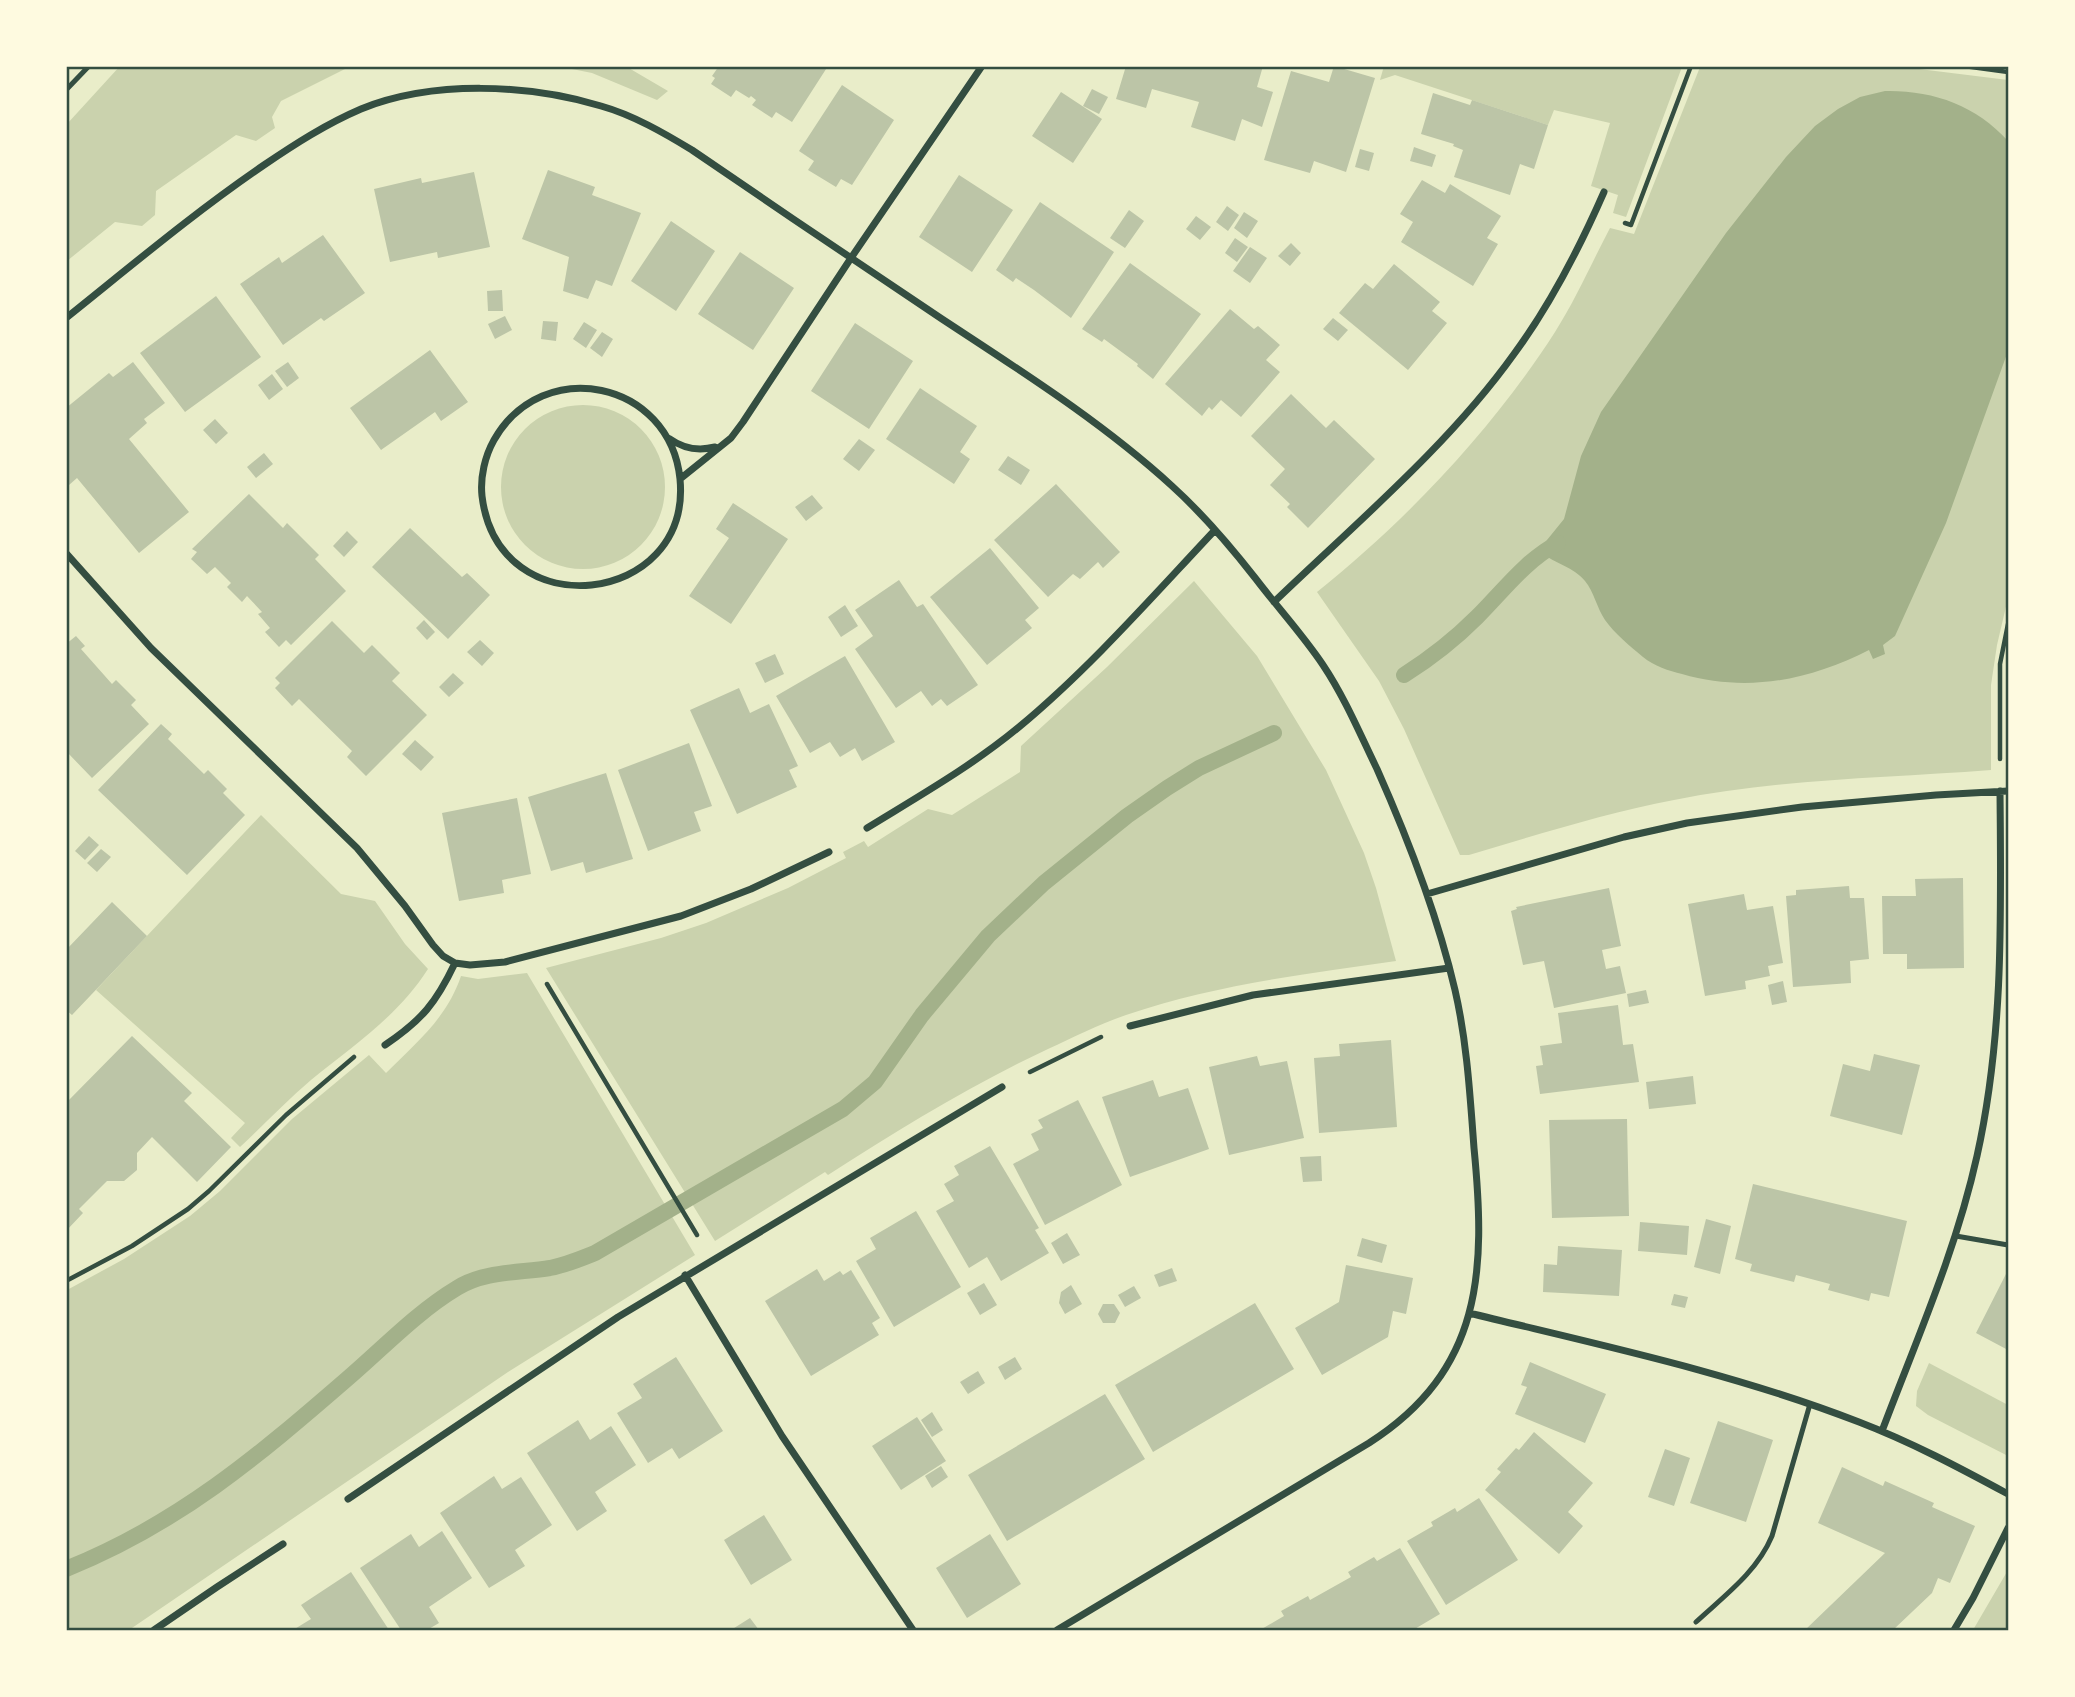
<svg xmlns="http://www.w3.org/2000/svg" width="2075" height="1697" font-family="Commissioner,sans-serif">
  <rect width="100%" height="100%" fill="#e9edc9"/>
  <path fill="#cad2ad" d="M120,66H349V67L281,101L272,117L275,128L256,141L236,135L156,191L155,215L142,226L115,222L67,261V124Z
    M1384,66L1682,67L1626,217L1613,213L1618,195L1591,186L1610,123L1554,110L1548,125L1395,75L1380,80Z
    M1895,66L2008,80V598L1997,645L1991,685V770C1886,778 1778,779 1674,800C1605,813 1537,835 1469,855H1460L1404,729L1379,681L1317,592C1407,520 1493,429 1555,332C1576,299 1592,262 1610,228L1634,234L1700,67Z
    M562,67H627L668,91L657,100L592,73Z
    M501 487a82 82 0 1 1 164 0a82 82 0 1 1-164 0Z
    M1194,581L1257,656L1326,770L1364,853L1376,888L1396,961C1305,974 1214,985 1126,1015C1100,1024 1074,1037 1048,1049C971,1085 900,1129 828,1175L825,1172L715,1241L546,968L661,938L706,923L788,888L846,858L843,852L864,841L868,847L928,809L952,815L1020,772L1021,746L1107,667Z
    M261,815L341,894L375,901L405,944L428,969C398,1016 353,1046 311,1080C286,1101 264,1125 240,1147L231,1138L245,1123L96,990Z
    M527,973L695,1255L508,1372L129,1630H67V1290L124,1259L190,1216L220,1191L292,1119L369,1055L386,1073C416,1043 447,1018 461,976L478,979Z
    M1929,1363L2008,1405V1456L1928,1415L1916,1406L1917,1391Z
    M2008,1570V1630H1973Z"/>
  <path fill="#a3b18a" d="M1885,91C1932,90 1976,105 2008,141V351L1946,523L1895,636L1883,645L1885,654L1873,659L1869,650C1810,680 1748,693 1682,674C1669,671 1654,666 1643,657C1630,646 1614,633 1605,620C1597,608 1594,592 1585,581C1574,567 1555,564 1541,552L1547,540L1564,519L1581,456L1601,412L1726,233L1786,157L1815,126L1838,109L1860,97Z"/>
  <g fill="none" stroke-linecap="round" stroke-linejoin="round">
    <path stroke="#a3b18a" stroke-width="16" d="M1404,675C1431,658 1455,639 1477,617C1504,590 1525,561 1558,543
      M66,1569C178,1524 257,1457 347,1379C382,1349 417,1312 457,1288C484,1271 519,1273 550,1268C566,1265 580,1259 595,1253L843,1109L875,1082L922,1015L988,936L1044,883L1127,816L1167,788L1199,768L1274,733"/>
  </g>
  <path fill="#bcc5a7" d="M719,66H828L792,122L776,112L772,118L752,105L756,100L751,96L749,98L736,90L731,97L711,84L715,78L712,76Z
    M1126,66H1263L1257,87L1273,92L1262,127L1242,119L1235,141L1191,127L1199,102L1152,89L1146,108L1116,99Z
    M1334,66L1375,78L1346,172L1314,161L1310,173L1264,160L1291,71L1329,82Z
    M842,85L894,120L852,185L841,179L836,187L808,170L814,161L799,151Z
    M1092,89L1108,97L1099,114L1083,106Z
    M1061,92L1102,119L1073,163L1032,136Z
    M1433,93L1470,105L1472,100L1548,125L1534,169L1520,164L1510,195L1454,177L1463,150L1453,146L1454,144L1421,134Z
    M1414,147L1436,155L1432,167L1410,161Z
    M1360,149L1374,153L1369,171L1355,167Z
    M548,170L595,187L592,195L641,213L612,286L596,280L588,299L563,291L569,257L522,239Z
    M474,172L490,247L438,258L437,252L390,262L374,189L421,178L422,183Z
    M959,175L1013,210L972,272L919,237Z
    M1422,180L1445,193L1450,184L1501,216L1487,238L1498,244L1473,286L1401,242L1413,222L1400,214Z
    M1040,202L1114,252L1071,318L1034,290L1016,278L1013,282L996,270Z
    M1227,206L1239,215L1228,231L1216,222Z
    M1129,210L1144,221L1125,248L1110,238Z
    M1244,212L1258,221L1247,238L1234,228Z
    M1196,216L1211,227L1200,240L1186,229Z
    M671,221L715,251L676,311L631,281Z
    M323,235L365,293L324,321L321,318L283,345L240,284L279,257L282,263Z
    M1235,238L1248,247L1237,262L1225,253Z
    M1291,243L1301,253L1290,266L1278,256Z
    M1250,247L1267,258L1250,283L1233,271Z
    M740,252L794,288L753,350L698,314Z
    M1130,263L1201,314L1153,379L1137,366L1138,364L1104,339L1102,342L1082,329Z
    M1394,264L1440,302L1432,311L1447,323L1408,370L1339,313L1365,283L1373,289Z
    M502,290L503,311H488L487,291Z
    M216,296L261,357L185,412L140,353Z
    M1230,309L1254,329L1258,326L1280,345L1266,360L1280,372L1241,417L1221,400L1212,410L1209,407L1202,416L1165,384Z
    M505,316L512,330L495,339L488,324Z
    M1333,318L1348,330L1338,341L1323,329Z
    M543,321L558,322L556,341L541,339Z
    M584,322L597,330L586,348L573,339Z
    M855,323L913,361L869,429L811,391Z
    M602,332L613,339L602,357L590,348Z
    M430,350L468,402L441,421L435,412L381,450L350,408Z
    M133,362L165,403L144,419L147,423L129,439L189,512L139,553L77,478L69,485L66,482V408L109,373L113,377Z
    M288,362L299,378L287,387L275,371Z
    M272,374L283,389L269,400L258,385Z
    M920,388L977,426L960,452L970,459L954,484L886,439Z
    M1291,394L1326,428L1334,420L1375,459L1308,528L1287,507L1290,504L1270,485L1285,469L1251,436Z
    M215,419L228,433L216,444L203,430Z
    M859,439L875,450L859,471L843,459Z
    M264,453L273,464L256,478L247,467Z
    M1008,456L1030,470L1021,485L998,470Z
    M1056,484L1120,552L1103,568L1098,562L1080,579L1073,574L1048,597L994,540Z
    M249,494L283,528L287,523L319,555L315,559L346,591L291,645L286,640L279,647L265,632L270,628L258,614L262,612L247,596L242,602L227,587L231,583L215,567L207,574L191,559L197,552L192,549Z
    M812,495L823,508L806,521L795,507Z
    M733,503L788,539L731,624L689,596L729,538L716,529Z
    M410,528L462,577L467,573L490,595L448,639L372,567Z
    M347,531L358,542L344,557L333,546Z
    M990,548L1039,608L1025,620L1032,628L987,665L930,597Z
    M899,580L917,607L923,604L978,685L947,706L941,699L932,706L921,691L896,708L855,649L873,636L855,610Z
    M845,605L858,626L841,637L828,617Z
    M424,620L435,632L427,640L416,628Z
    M332,621L364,653L372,645L400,673L392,681L427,715L366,776L347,757L352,751L299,699L292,706L275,688L280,683L275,678Z
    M76,636L85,646L81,649L112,684L116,680L136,700L131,705L149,724L92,778L66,751V644Z
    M480,640L494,653L482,666L467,652Z
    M775,654L784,674L765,683L755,663Z
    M845,656L895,742L862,761L855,748L840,757L830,742L810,753L776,696Z
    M453,673L464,683L449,697L439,687Z
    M739,688L750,713L769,704L798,766L789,770L797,787L737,814L690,710Z
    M161,724L172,734L168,739L204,774L208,770L227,789L223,793L245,815L187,875L98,790Z
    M415,740L434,757L421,771L402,754Z
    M689,743L712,806L694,812L701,831L648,851L618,770Z
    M606,773L633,859L586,873L583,862L551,871L528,797Z
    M517,798L531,874L502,880L504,893L459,901L442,813Z
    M89,836L99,845L85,860L75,851Z
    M101,849L111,857L97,872L87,863Z
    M1963,878L1964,968L1907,969V954H1883L1882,896H1916L1915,879Z
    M1849,886L1850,898H1864L1869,959L1850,961L1851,983L1793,987L1786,896L1796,895V890Z
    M1609,888L1621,946L1602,950L1606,969L1620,966L1626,993L1554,1008L1544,961L1523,965L1511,911L1517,909L1516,907Z
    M1744,894L1747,910L1773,906L1783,963L1768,966L1770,976L1745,981L1746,989L1705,996L1688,904Z
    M112,902L147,936L72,1015L66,1010V950Z
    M1783,981L1787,1002L1772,1005L1768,985Z
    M1646,990L1649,1003L1629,1007L1627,994Z
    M1618,1005L1623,1045L1633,1044L1639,1082L1540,1094L1536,1066L1543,1065L1540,1046L1562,1043L1558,1013Z
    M132,1036L192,1093L184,1101L231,1147L197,1182L152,1137L137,1153V1170L124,1181H107L79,1209L83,1213L66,1231V1103Z
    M1391,1040L1397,1127L1319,1133L1314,1058L1340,1056L1339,1044Z
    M1874,1054L1920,1065L1902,1135L1830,1116L1843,1064L1870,1071Z
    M1257,1056L1260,1066L1287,1061L1304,1138L1229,1155L1209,1067Z
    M1693,1076L1696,1104L1649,1109L1646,1082Z
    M1153,1080L1159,1097L1188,1088L1209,1149L1130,1177L1102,1097Z
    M1078,1100L1122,1185L1045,1225L1013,1164L1039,1150L1031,1134L1043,1128L1038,1120Z
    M1627,1119L1629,1216L1552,1218L1549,1120Z
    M990,1146L1039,1228L1035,1230L1049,1253L1001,1281L987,1257L969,1268L936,1211L954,1201L944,1184L959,1175L954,1166Z
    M1321,1156L1322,1181L1303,1182L1300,1157Z
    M1753,1184L1907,1221L1889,1297L1871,1293L1869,1301L1828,1290L1830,1284L1796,1275L1794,1282L1750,1271L1752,1264L1735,1259Z
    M916,1211L961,1287L894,1327L856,1261L876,1249L870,1238Z
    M1706,1219L1731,1226L1720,1274L1694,1267Z
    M1640,1222L1689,1226L1687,1255L1638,1251Z
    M1067,1233L1080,1255L1063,1264L1051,1243Z
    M1362,1238L1387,1245L1382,1263L1357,1256Z
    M1558,1246L1622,1250L1619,1296L1543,1292L1544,1264L1557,1265Z
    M1346,1265L1413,1278L1406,1314L1393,1311L1388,1337L1322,1375L1295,1328L1339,1302Z
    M1172,1268L1177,1281L1159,1287L1154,1275Z
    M817,1269L824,1281L840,1271L843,1275L851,1270L880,1318L872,1323L879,1335L811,1376L765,1301Z
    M2008,1270V1350L1976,1333Z
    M984,1283L997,1305L980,1315L967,1293Z
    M1071,1285L1082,1304L1065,1314L1059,1303L1061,1292Z
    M1134,1286L1141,1298L1125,1307L1118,1295Z
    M1674,1294L1688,1297L1685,1308L1671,1305Z
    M1255,1303L1294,1369L1153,1452L1115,1385Z
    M1103,1304H1114L1120,1313L1115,1323H1103L1098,1314Z
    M676,1357L723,1431L679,1459L672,1448L648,1463L617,1413L642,1398L633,1384Z
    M1015,1357L1022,1369L1005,1380L998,1367Z
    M1530,1362L1606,1394L1585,1443L1515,1414L1527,1387L1521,1385Z
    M978,1371L985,1383L968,1394L960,1382Z
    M1105,1394L1145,1459L1007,1541L968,1475Z
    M932,1412L943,1430L932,1437L921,1420Z
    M917,1417L946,1461L901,1490L872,1446Z
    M578,1420L590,1440L611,1426L636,1465L595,1492L607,1511L577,1531L527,1453Z
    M1718,1421L1773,1440L1746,1522L1690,1503Z
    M1534,1432L1593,1483L1568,1512L1583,1526L1559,1554L1485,1490L1501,1472L1497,1469L1516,1448L1519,1450Z
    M1665,1449L1690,1458L1674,1506L1648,1497Z
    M941,1466L948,1477L932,1488L925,1476Z
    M1842,1467L1883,1486L1885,1481L1934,1503L1932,1507L1975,1526L1950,1583L1938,1578L1932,1593L1893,1630H1805L1885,1553L1818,1523Z
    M494,1476L502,1489L521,1477L552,1525L515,1550L525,1566L489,1588L440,1513Z
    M1479,1498L1518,1560L1446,1605L1407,1541L1433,1526L1431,1522L1455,1508L1457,1512Z
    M764,1515L792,1560L751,1585L724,1540Z
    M442,1531L472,1578L429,1607L439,1623L427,1630H401L360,1568L411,1534L419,1547Z
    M990,1534L1021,1584L967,1618L936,1568Z
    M1400,1548L1440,1614L1413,1630H1260L1284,1616L1281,1611L1308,1596L1310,1600L1351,1577L1348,1572L1374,1557L1377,1561Z
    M351,1572L389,1630H293L311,1619L301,1605Z
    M750,1618L759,1630H731Z"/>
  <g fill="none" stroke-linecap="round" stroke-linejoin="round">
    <path stroke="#344e41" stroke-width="4.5" d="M1964,66L2008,72
      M1625,223L1631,225L1691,66
      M2000,759V664L2008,624
      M547,984L697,1235
      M1030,1072L1101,1037
      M66,1281L132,1246L188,1209L209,1191L286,1115L354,1057"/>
    <path stroke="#344e41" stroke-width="5" d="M66,90L89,66
      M1956,1236L2008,1245
      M1696,1622C1724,1596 1757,1572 1772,1536L1810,1404"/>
    <path stroke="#344e41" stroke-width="7" d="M66,318C131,266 195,212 264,165C295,144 326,124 361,109C433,80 528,84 601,106C633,115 664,133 692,150C775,207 858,263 942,319C1021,371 1102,422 1172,486C1203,514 1231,547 1256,579C1278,608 1303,635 1323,665C1345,698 1360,734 1377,769C1409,841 1437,913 1455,990C1467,1042 1470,1095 1474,1148C1486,1271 1483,1370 1369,1443L1057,1630
      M670,439C684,449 699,451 715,447
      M680,479C670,381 543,354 494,440C485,456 480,477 482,496C498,629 692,606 680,479L731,438L743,422L851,258L982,66
      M66,553L151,648L357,848L405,906L433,945L443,956L455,963
      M1274,602C1355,524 1449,445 1514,354C1551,304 1579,249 1604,192
      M867,828C919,796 972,766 1019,727C1090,668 1152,597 1215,530
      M1427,894L1624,837L1687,823L1802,807L1936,795L2008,791
      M1130,1026L1253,995L1449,968
      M385,1045C422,1020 436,1003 455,963L470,965L505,962L681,916L751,889L829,852
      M685,1275L782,1436L913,1630
      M1469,1313C1600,1345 1733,1373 1859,1422C1911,1442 1960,1468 2008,1494
      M1882,1431C1916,1341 1956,1251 1977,1156C2004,1035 2001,914 2000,791
      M348,1499L618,1317L1002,1087
      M154,1630L217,1587L283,1544
      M1954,1630L1973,1598L2008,1528"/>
  </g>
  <rect width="2075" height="1697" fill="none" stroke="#fefae0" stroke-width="136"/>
  <rect x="68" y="68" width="1939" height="1561" fill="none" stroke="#344e41" stroke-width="2.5"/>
</svg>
